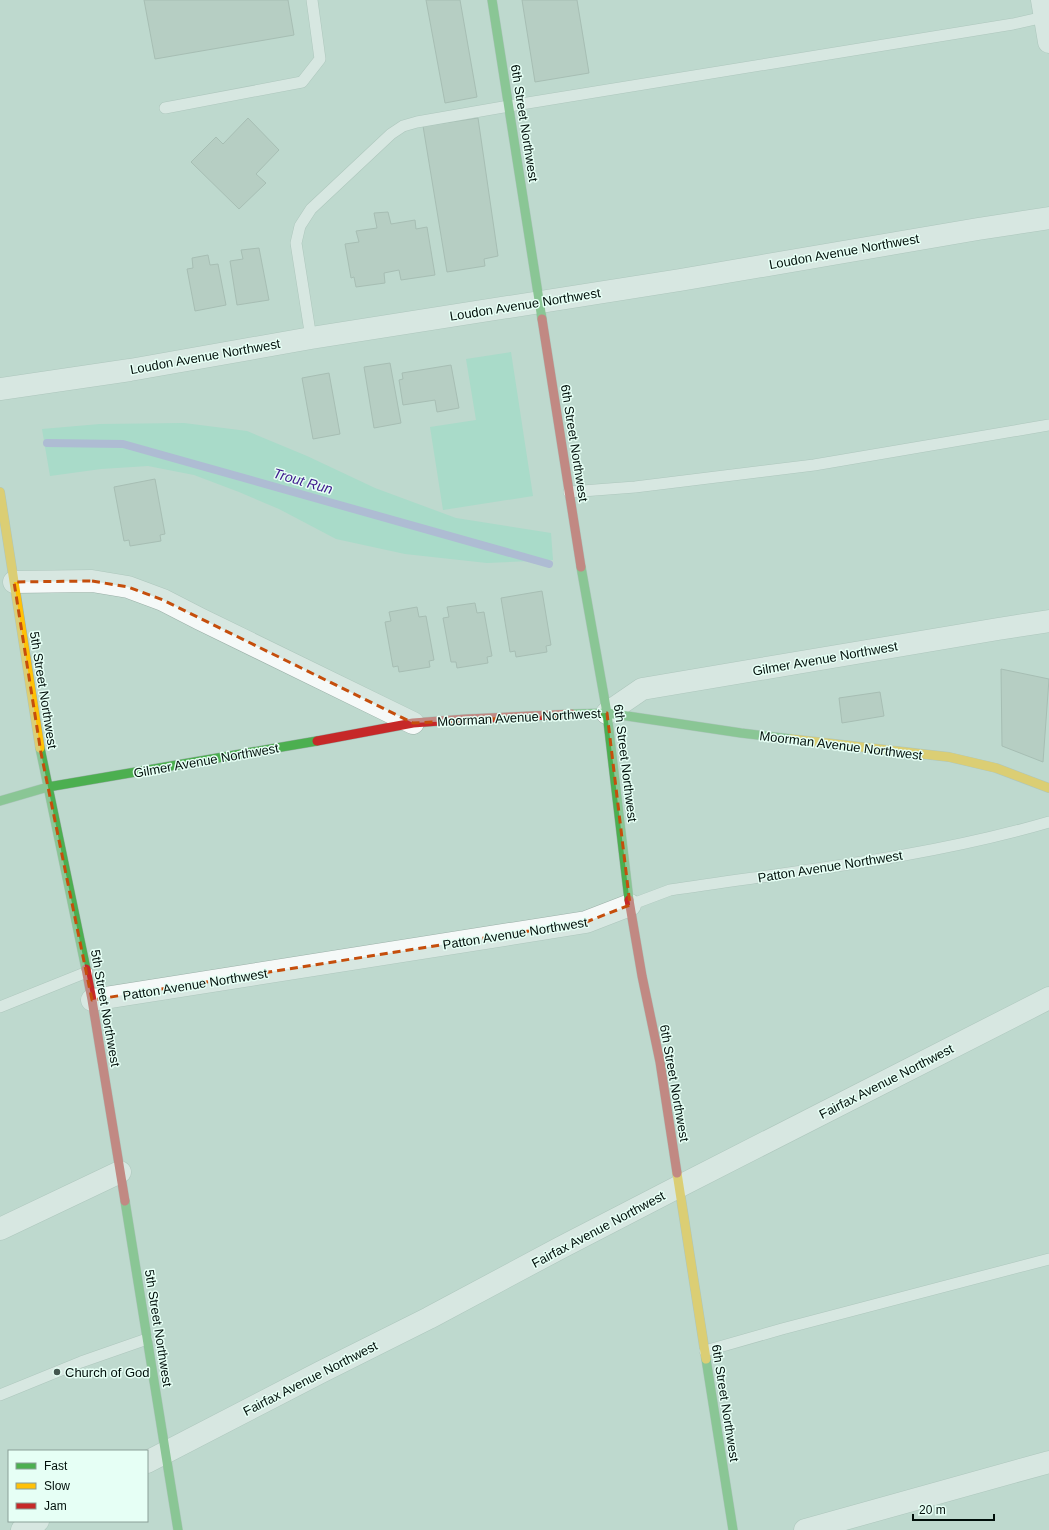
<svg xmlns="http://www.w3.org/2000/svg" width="1049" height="1530" font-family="Helvetica,sans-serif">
  <rect width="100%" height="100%" fill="#bed9ce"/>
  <path fill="#90ddc3" d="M511,352L533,496L443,510L430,427L476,420L466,359Z
    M184,423L247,431L307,456L375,488L456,518L551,533L553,560L487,563L405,554L336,539L279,509L239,492L194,475L148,466L101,469L50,476L42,429L100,424Z"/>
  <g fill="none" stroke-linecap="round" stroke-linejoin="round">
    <path stroke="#9b99d9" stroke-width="8" d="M47,443L123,444L549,564"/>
  </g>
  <path fill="#adc0b6" stroke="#8b9d93" d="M144,0H288L294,35L155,59Z
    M426,0H460L477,97L445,103Z
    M522,0H577L589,73L535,82Z
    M248,118L279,150L256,174L266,183L239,209L191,162L216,137L223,144Z
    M478,118L498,256L484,259L485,266L447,272L423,126Z
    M388,212L391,224L415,220L416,229L427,227L435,275L401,280L399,270L384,273L385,283L356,287L354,277L351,278L345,244L359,242L356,231L377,228L374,213Z
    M259,248L269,300L237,305L230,261L243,259L241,250Z
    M208,255L210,265L218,264L226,305L195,311L187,269L193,268L192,258Z
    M390,363L401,423L374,428L364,367Z
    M451,365L459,408L437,412L435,400L403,405L399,380L403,379L402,373Z
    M329,373L340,434L313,439L302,378Z
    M155,479L165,534L160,535L161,541L130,546L129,540L124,541L114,487Z
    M542,591L551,645L546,646L547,652L516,657L515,651L510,652L501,598Z
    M475,603L477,613L484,612L492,656L487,657L488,663L457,668L456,662H451L443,618L449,617L447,607Z
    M417,607L419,617L426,616L434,660L429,661L430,667L399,672L398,666L393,667L385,622L391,621L389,612Z
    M1001,669L1049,679L1043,762L1002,746Z
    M880,692L884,716L842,723L839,698Z"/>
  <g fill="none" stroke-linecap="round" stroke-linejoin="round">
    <defs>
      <path id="lane" d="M165,108L302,82L320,59L312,0
        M311,338L296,243L300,226L311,209L391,134L403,126L417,122L509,106L1013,24L1048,16
        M569,492L635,487L814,465L1049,425
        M630,905L670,890C796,871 926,858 1049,822
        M0,1007L87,972
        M705,1351L782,1329L1049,1259
        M0,1395L81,1362L147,1339"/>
      <path id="street" d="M1042,0L1049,42
        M0,389L130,370L311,338L680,280L978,229L1049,218
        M14,582L92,581L128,587L163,600L200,619L413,723
        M607,713L642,689L998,629L1049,621
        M92,1000L586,922L630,905
        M0,1229L120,1172
        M147,1462L321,1372L429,1318L560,1248L680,1186L1049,998
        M22,1530L38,1521
        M805,1530L1049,1462"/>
      <path id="fast" d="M492,0L542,319
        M581,567L607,713L629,900
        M572,714L607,713L741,733L791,739
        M40,748L86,969
        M0,801L48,787L317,741
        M125,1201L178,1530
        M706,1359L733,1530"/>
      <path id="slow" d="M0,492L40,748
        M791,739L949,757L996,768L1049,788
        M677,1173L706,1359"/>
      <path id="jam" d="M542,319L581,567
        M317,741L413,723L466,719L572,714
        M629,900L642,976L660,1062L677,1173
        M86,969L92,1000L125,1201"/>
    </defs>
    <use href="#lane" stroke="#9bb0a8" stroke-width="12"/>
    <use href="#street" stroke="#9bb0a8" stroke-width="23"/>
    <use href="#fast" stroke="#9bb0a8" stroke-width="10"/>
    <use href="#slow" stroke="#9bb0a8" stroke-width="10"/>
    <use href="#jam" stroke="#9bb0a8" stroke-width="10"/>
    <use href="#lane" stroke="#f5f9f8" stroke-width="11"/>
    <use href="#street" stroke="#f5f9f8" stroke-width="22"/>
    <use href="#fast" stroke="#4caf50" stroke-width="9"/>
    <use href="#slow" stroke="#ffc107" stroke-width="9"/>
    <use href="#jam" stroke="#c62828" stroke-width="9"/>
  </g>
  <path d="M0 0H1049V1530H0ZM92,581L128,587L163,600L413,723L607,713L630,905L586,922L92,1000L41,753L14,582Z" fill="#bed9ce" fill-opacity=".55" fill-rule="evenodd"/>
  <path fill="none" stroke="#c54e0c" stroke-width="3" stroke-dasharray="8 5" stroke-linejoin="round" d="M92,581L128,587L163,600L413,723L607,713L630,905L586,922L92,1000L41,753L14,582Z"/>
  <circle fill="#43564f" stroke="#e6fff5" stroke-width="1.5" cx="57" cy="1372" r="4"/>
  <g text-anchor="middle" stroke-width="3" stroke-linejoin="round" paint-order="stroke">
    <g font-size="13" fill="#010f0a" stroke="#e6fff5">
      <text transform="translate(525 123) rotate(81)" y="5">6th Street Northwest</text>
      <text transform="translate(844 251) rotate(-10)" y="5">Loudon Avenue Northwest</text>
      <text transform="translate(525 304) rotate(-9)" y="5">Loudon Avenue Northwest</text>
      <text transform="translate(205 356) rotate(-10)" y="5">Loudon Avenue Northwest</text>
      <text transform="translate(575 443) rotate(81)" y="5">6th Street Northwest</text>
      <text transform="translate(825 658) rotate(-10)" y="5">Gilmer Avenue Northwest</text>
      <text transform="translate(44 690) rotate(81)" y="5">5th Street Northwest</text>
      <text transform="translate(519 717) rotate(-3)" y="5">Moorman Avenue Northwest</text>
      <text transform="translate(841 745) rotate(7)" y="5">Moorman Avenue Northwest</text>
      <text transform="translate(206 760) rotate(-10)" y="5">Gilmer Avenue Northwest</text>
      <text transform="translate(626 763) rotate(83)" y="5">6th Street Northwest</text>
      <text transform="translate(830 866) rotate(-9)" y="5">Patton Avenue Northwest</text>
      <text transform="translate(515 933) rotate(-9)" y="5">Patton Avenue Northwest</text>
      <text transform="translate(195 984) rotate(-9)" y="5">Patton Avenue Northwest</text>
      <text transform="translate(106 1008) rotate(80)" y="5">5th Street Northwest</text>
      <text transform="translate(886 1081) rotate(-27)" y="5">Fairfax Avenue Northwest</text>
      <text transform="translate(675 1083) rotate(80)" y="5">6th Street Northwest</text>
      <text transform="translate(598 1229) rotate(-28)" y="5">Fairfax Avenue Northwest</text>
      <text transform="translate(159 1328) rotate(81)" y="5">5th Street Northwest</text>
      <text transform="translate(310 1378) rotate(-27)" y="5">Fairfax Avenue Northwest</text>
      <text transform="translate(726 1403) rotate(81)" y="5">6th Street Northwest</text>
    </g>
    <g font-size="13" fill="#010f0a" stroke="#e6fff5" text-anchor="start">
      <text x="65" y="1377">Church of God</text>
    </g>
    <g font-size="14" font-style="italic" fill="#3e198c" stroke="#e6fff5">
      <text transform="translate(303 481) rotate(16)" y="5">Trout Run</text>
    </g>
  </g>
  <rect x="8" y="1450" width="140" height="72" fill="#e6fff5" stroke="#8a9f97"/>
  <rect x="16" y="1463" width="20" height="6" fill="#4caf50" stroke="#8a9f97"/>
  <text x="44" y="1470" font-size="12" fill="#010f0a">Fast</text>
  <rect x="16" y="1483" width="20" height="6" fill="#ffc107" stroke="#8a9f97"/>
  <text x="44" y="1490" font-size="12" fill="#010f0a">Slow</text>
  <rect x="16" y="1503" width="20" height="6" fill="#c62828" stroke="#8a9f97"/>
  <text x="44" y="1510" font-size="12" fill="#010f0a">Jam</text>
  <path d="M913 1514v6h81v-6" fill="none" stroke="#010f0a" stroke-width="2"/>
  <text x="919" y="1514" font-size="12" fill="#010f0a" stroke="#e6fff5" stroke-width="3" paint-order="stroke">20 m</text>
</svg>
